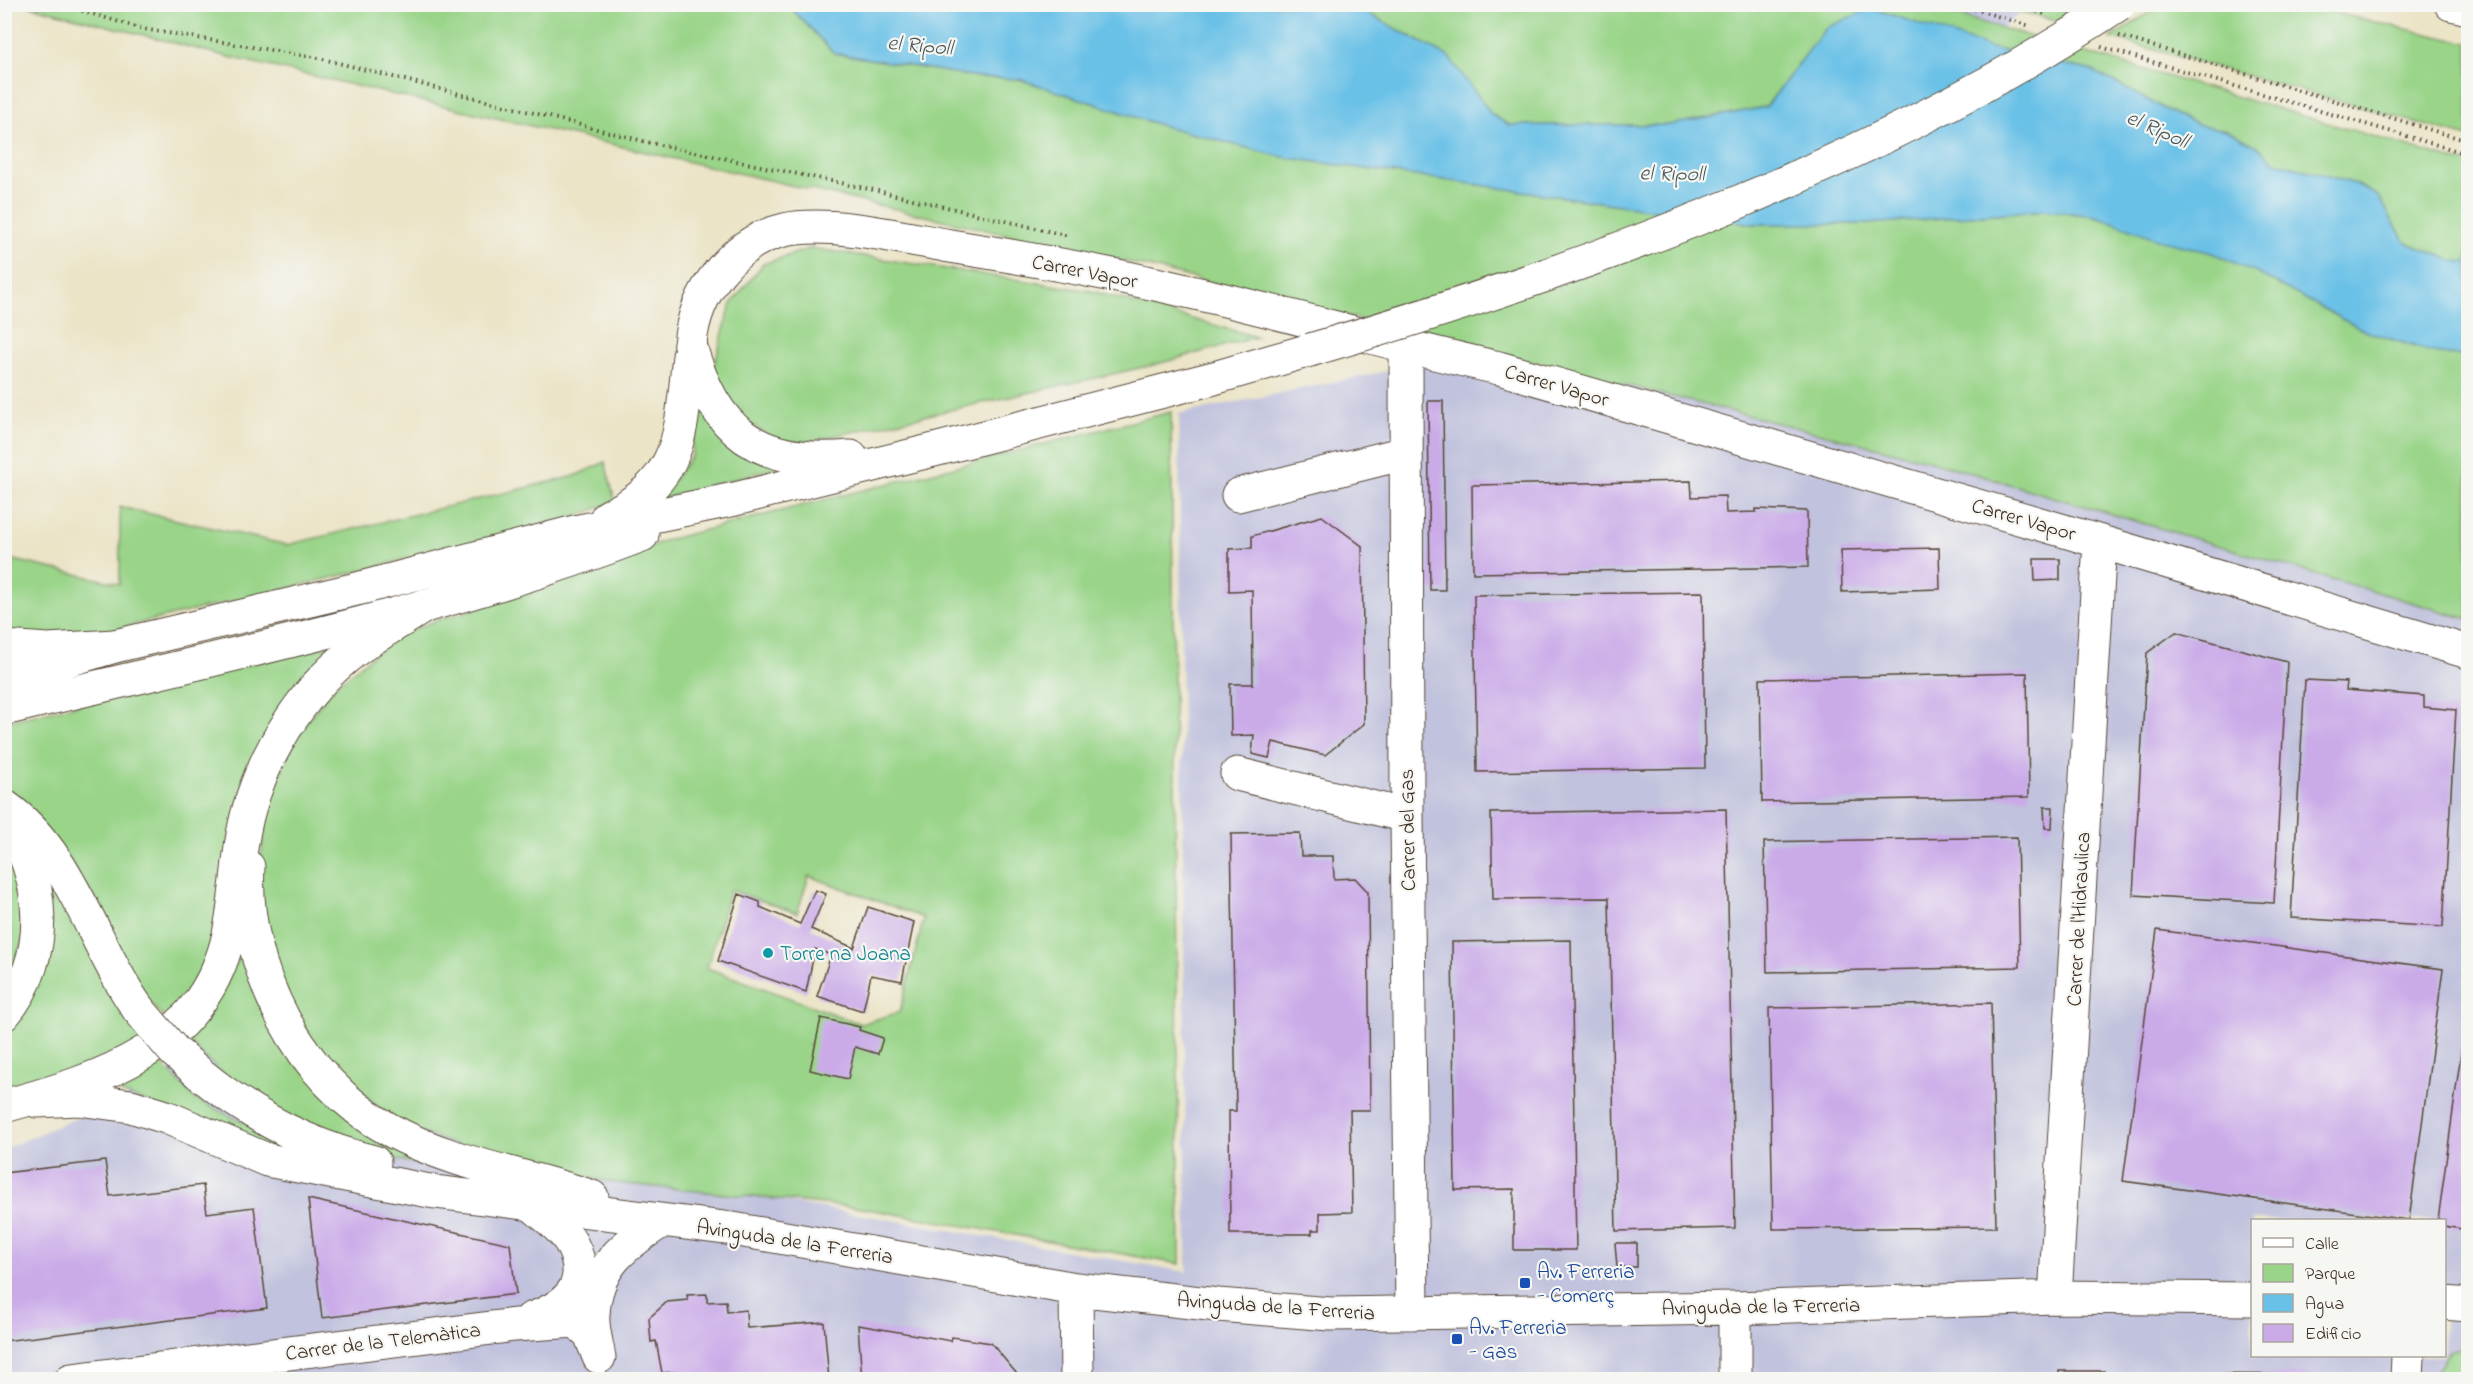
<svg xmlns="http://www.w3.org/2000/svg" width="2473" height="1384" font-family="'Indie Flower',sans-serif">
  <rect width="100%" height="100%" fill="#f6f6f2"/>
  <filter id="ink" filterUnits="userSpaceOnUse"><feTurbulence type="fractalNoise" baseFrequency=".0167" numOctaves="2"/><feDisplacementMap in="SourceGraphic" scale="12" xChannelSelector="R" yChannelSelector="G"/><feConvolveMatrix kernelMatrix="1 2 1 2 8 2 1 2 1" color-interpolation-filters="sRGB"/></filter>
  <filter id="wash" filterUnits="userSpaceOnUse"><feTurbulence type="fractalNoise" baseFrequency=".008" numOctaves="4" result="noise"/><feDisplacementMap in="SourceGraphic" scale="24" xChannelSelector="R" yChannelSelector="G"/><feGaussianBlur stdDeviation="1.35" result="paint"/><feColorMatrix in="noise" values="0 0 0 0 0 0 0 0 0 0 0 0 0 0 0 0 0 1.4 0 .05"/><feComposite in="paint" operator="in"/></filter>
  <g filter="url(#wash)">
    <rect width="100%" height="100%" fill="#ebe4c7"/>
    <path fill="#c1c2dd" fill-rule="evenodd" d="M1922,5H2029L2001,29Z
      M1484,351L1931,461L2468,619V1379H5L4,1149L155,1084L285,972L647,1177L1187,1272L1179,414ZM2252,1220H2444V1356H2252Z"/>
    <path fill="#99d488" stroke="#6a7f53" stroke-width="1.5" fill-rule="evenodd" d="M2296,4L2468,43V137L2111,38L2160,5Z
      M26,5H788L834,53L977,77L1019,79L1160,125L1282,157L1754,224H1867L2045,210L2096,216L2213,253L2257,273L2365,331L2439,354L2468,356V619L1931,461L1153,268L229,57Z
      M1352,5H1922L2468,164V262L2454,261L2405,242L2378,196L2356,184L2274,161L2257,146L2226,130L2200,125L2172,113L2093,71L1995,49L1826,28L1766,107L1669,125H1509L1492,115L1449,57Z
      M1995,5L2083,4V5L2056,21Z
      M811,248L1091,291L1257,337L1153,365L816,440L778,444L745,419L711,376L731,304L763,264Z
      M695,406L781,466L659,500L692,455Z
      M1171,412L1180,1264L862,1208L617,1183L508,1163L397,1124L312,1046L273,967L259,883L263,834L272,793L290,751L310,717L335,686L397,636L437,620L549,587L666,540ZM809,876L924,918L900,1012L861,1024L707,968L730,890L797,913Z
      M605,462L615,501L578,516L335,577L81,637H5V558L120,584V507L287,545L575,476Z
      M328,646L331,652L308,674L211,962L169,1023L135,987L5,793L4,722Z
      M4,836L27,927L4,992Z
      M39,860L147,1040L126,1053L5,1092L4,1028Z
      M239,946L266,1009L435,1162L434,1168L378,1155L259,1107L183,1037Z
      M158,1061L198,1101L324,1160L277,1151L106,1087L142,1075Z
      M2468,1346V1379H2432L2449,1351Z"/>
    <path fill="#6ac1e7" stroke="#527682" stroke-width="1.5" d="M788,5H1352L1449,57L1492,115L1509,125H1669L1766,107L1826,28L1871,8L1995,49L2093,71L2172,113L2200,125L2226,130L2257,146L2274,161L2356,184L2378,196L2405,242L2454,261L2468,262V356L2439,354L2365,331L2257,273L2213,253L2163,241L2096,216L2045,210L1867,224H1754L1282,157L1160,125L1019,79L977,77L834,53Z"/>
    <g id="blocks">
      <path fill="#caabe8" d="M1428,401H1443L1445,590H1430Z
        M1691,481L1692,497L1725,496L1726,513L1756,512V509L1807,511L1808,567L1473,573L1472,485Z
        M1322,516L1362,546L1364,724L1325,755L1273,742L1269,758L1252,754L1254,735L1231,736L1230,684H1253L1252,590L1229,591V549L1252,548V536Z
        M1939,548L1940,589L1842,592L1841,550Z
        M2034,559H2060V580L2035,581Z
        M1703,592L1705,768L1477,772L1474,595Z
        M2176,632L2287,662L2274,903L2133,895L2147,653Z
        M2027,673L2029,797L1762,802L1760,679Z
        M2305,680L2347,682L2346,690L2424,696V707L2456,710L2443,927L2291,918Z
        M2044,807H2053L2052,828H2045Z
        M1726,809L1735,1228L1616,1231L1609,898L1493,899L1491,813Z
        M1300,833L1301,856H1333L1334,879L1355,878L1368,892L1370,1110H1350L1352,1212L1320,1213V1230H1312V1234H1230L1229,1111H1236L1231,834Z
        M2017,837L2020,967L1767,972L1764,842Z
        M815,890L826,894L811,929L854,948L868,907L914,922L902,981L871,975L863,1011L817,996L831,955L815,949L806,992L718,961L739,894L760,902V907L800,924Z
        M2157,930L2443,969L2409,1220L2123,1181Z
        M1571,940L1576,1250H1514V1189L1455,1190L1452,942Z
        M1991,1003L1996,1227L1773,1229L1769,1008Z
        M821,1018L860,1027L859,1030L883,1038L878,1054L855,1047L848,1079L810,1070Z
        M2464,1031L2468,1032V1230L2444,1226V1220H2438Z
        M105,1161L110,1196L203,1185L207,1213L254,1207L267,1308L4,1341V1173Z
        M308,1199L510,1244L516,1294L322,1318Z
        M1615,1243H1637V1267H1617Z
        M707,1294V1302L726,1301L727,1312L746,1310L747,1328L824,1322L829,1380H675V1372L662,1373L656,1341L651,1342L649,1318L667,1302L688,1300L687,1295Z
        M858,1325L951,1341L952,1337L991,1343L1022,1380H862Z
        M2059,1371H2104V1380H2059Z
        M2194,1374L2315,1375L2320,1380H2194Z
        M2172,1375V1380H2119V1376Z"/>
    </g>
  </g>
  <g filter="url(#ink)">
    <use href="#blocks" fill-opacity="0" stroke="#554637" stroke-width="1.5"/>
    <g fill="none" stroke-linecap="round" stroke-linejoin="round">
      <defs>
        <path id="minor" d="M2451,4L2468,8
          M690,345C694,293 732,242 784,230C829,220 904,238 950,246C1032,259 1115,274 1195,293C1297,316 1397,346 1499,368L2061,530L2468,652
          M1406,348L1407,816L1412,1313
          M1238,495L1405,453
          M1237,774L1407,816
          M4,806C71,852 93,946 139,1010
          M248,867C242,967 300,1082 390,1130C452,1164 525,1174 592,1197
          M199,1073C251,1116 308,1146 374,1162
          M37,1101L78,1099L131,1106L166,1117L267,1160L435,1192L733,1229L1076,1289L1218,1305L1331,1314L1735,1308L2055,1297L2252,1299
          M531,1204C544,1215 563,1228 571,1243C593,1284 568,1306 531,1319
          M1076,1289L1077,1380
          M2055,1297L2100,542
          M2444,1303L2468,1305
          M1735,1308V1380
          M598,1352C596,1341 592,1327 593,1315C595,1266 624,1245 662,1221
          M71,1380L515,1325L576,1321L590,1334L599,1357
          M2407,1380L2408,1356"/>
        <path id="major" d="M690,345C714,433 759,466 851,457
          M607,517C685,479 680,433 689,356
          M4,679L115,646L361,588L575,532L735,499L938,449L1214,378L1310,350
          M4,709C218,657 436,614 642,535"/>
        <path id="highway" d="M4,647L48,650L115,646
          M4,817C46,874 52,957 4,1014
          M4,1106C103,1079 204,1047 229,934C238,893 237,850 249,809C267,747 307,684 361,646C382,632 404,619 426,605"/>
      </defs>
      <use href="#minor" stroke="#554637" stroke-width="35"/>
      <use href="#major" stroke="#554637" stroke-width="35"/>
      <use href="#highway" stroke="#554637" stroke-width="35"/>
      <path stroke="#554637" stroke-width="4" stroke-dasharray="1.5 4.5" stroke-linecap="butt" d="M59,4L143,29L319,58L651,143L874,190L1069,236
        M1957,4L2030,26
        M2014,4L2048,15
        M2119,36L2468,141
        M2101,47L2468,154"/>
      <use href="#minor" stroke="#fff" stroke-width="33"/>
      <use href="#major" stroke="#fff" stroke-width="33"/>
      <use href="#highway" stroke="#fff" stroke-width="33"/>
      <defs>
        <path id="minor-bridge" d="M139,1010L174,1051L199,1073"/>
        <path id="major-bridge" d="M1310,350C1585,270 1879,163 2119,4"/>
      </defs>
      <use href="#minor-bridge" stroke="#554637" stroke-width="35" stroke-linecap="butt"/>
      <use href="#major-bridge" stroke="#554637" stroke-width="35" stroke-linecap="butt"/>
      <use href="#minor-bridge" stroke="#fff" stroke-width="33"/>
      <use href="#major-bridge" stroke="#fff" stroke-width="33"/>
    </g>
  </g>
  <circle fill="#0f9aa8" stroke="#f6f6f2" stroke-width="2" cx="768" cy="953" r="6"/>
  <g fill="#1a4fb4" stroke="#f6f6f2" stroke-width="2">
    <rect x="1519" y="1277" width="12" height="12" rx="3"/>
    <rect x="1451" y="1333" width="12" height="12" rx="3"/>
  </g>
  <g text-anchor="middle" stroke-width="4.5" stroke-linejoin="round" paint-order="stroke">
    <g font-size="21" fill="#3b2a1e" stroke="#f6f6f2">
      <text transform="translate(1085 271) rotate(11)" y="7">Carrer Vapor</text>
      <text transform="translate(1557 385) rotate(16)" y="7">Carrer Vapor</text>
      <text transform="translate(2024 519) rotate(16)" y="7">Carrer Vapor</text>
      <text transform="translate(1407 830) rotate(-91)" y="7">Carrer del Gas</text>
      <text transform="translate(2078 919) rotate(-87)" y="7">Carrer de l'Hidraulica</text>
      <text transform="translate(795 1241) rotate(9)" y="7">Avinguda de la Ferreria</text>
      <text transform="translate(1276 1306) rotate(4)" y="7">Avinguda de la Ferreria</text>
      <text transform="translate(1761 1306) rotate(-1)" y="7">Avinguda de la Ferreria</text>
      <text transform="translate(383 1341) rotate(-7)" y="7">Carrer de la Telemàtica</text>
    </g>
    <g font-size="21" fill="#0d838f" stroke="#f6f6f2" text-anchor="start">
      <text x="780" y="960">Torre na Joana</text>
    </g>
    <g font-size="21" fill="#164399" stroke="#f6f6f2" text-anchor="start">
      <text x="1537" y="1278">Av. Ferreria<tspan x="1537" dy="24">- Comerç</tspan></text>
      <text x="1469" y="1334">Av. Ferreria<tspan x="1469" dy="24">- Gas</tspan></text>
    </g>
    <g font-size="22" font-style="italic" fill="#49575a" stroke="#f6f6f2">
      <text transform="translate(920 44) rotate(5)" y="8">el Ripoll</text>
      <text transform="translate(2158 128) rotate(24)" y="8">el Ripoll</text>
      <text transform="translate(1672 172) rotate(1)" y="8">el Ripoll</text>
    </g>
  </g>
  <rect width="2473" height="1384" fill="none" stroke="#f6f6f2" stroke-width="24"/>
  <rect x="2251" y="1219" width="195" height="138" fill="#f6f6f2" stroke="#aba49d" stroke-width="1.5"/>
  <rect x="2263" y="1238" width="30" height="9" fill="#ffffff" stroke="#aba49d" stroke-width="1.5"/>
  <text x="2305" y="1249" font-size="18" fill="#3b2a1e">Calle</text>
  <rect x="2263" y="1264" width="30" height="18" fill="#99d488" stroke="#aba49d" stroke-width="1.5"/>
  <text x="2305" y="1279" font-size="18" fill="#3b2a1e">Parque</text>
  <rect x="2263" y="1294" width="30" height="18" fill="#6ac1e7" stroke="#aba49d" stroke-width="1.5"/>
  <text x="2305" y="1309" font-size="18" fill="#3b2a1e">Agua</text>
  <rect x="2263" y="1324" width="30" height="18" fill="#caabe8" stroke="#aba49d" stroke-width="1.5"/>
  <text x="2305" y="1339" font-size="18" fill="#3b2a1e">Edificio</text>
</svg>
